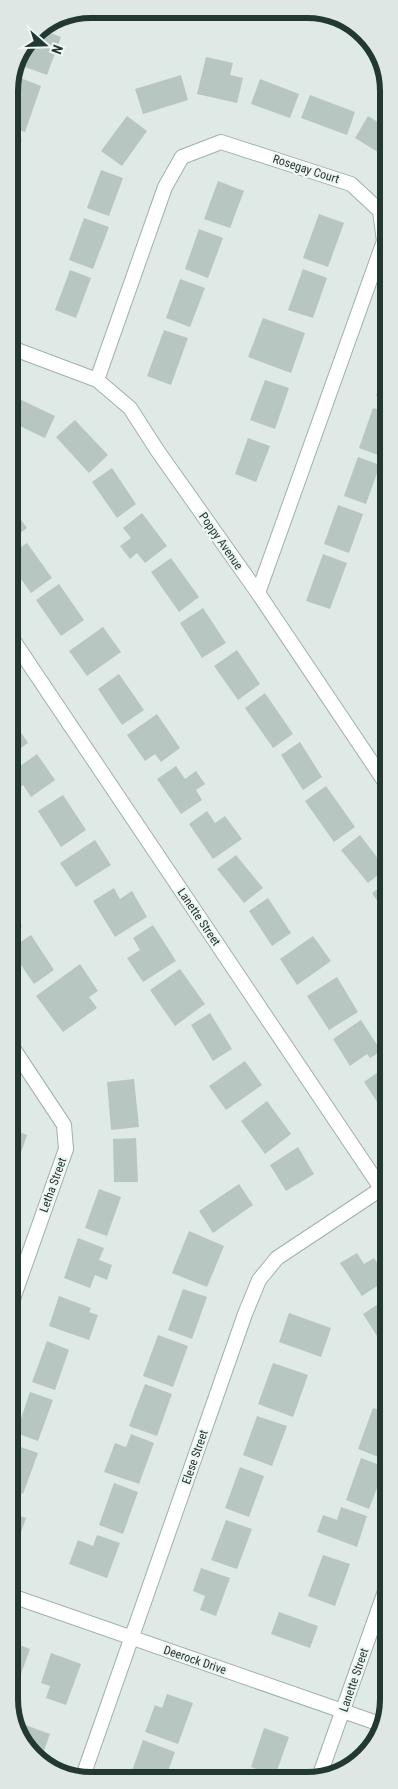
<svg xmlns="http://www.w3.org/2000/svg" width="398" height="1789" font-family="'Roboto Condensed',sans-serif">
  <rect width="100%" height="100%" fill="#dfe9e5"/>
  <path fill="#b8c6c1" d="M284,11H305L302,18Z
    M40,29L61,37L47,75L22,66L35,32Z
    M206,57L233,63L230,75L243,78L237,103L197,94Z
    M181,75L188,100L143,114L135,89Z
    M18,77L41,86L25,132L9,126V103Z
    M260,79L299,94L290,118L251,104Z
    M310,95L355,112L347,135L301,118Z
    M127,116L147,131L122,166L101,151Z
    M368,116L389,129V159L355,138Z
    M9,136L22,140L9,174Z
    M101,170L123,178L109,216L87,208Z
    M218,181L244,191L230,228L204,219Z
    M9,194L18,197L9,222Z
    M319,214L344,223L328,267L303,258Z
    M84,218L109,227L93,269L69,260Z
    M199,229L223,238L208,278L185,269Z
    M303,269L327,278L313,318L288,310Z
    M70,270L91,278L76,318L55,310Z
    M180,279L205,288L190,327L166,318Z
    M263,318L305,333L291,373L248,357Z
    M164,330L188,338L171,385L147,376Z
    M388,361H389V401L376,396Z
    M265,380L289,388L275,429L250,420Z
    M17,398L55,416L45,438L9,421V414Z
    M373,408L389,413V435L381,456L359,448Z
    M75,420L108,455L89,473L56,437Z
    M248,438L270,446L256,482L235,474Z
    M358,457L380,465L366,504L344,496Z
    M112,468L136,504L117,518L92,482Z
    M9,503L27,528L9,541Z
    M338,505L363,514L349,553L324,544Z
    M142,513L167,546L145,563L137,553L130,559L120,546L131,538L123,528Z
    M27,543L52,578L31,593L9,562V555Z
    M323,554L347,563L330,609L306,601Z
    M171,558L199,597L179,612L151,572Z
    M59,584L84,620L61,636L36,600Z
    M203,608L226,643L202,658L180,623Z
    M103,627L121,652L87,676L69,651Z
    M237,650L260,684L238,700L214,666Z
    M119,674L144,710L122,725L98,689Z
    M265,693L293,734L273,748L245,708Z
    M157,714L180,748L161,762L155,754L145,761L127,735Z
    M9,715L28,743L9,756Z
    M300,742L322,777L303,790L281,755Z
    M37,754L55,780L31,797L23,785L13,792L9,786V774Z
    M176,766L185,779L196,771L205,784L196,790L202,800L181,814L157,779Z
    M326,786L355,827L334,842L305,801Z
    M63,795L86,830L61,847L38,811Z
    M207,811L215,823L225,816L242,839L213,859L189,824Z
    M360,835L386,869L368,883L341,850Z
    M95,840L111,865L76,887L60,863Z
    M236,855L263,888L244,903L217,869Z
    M389,881V918L372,893Z
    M114,888L120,899L132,891L147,917L115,937L93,901Z
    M268,898L291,933L272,946L249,911Z
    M9,906L22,926L9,934Z
    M153,925L176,961L143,982L127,958L140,950L133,938Z
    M31,935L54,970L34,984L10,949Z
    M313,936L331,961L297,985L280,959Z
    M80,964L98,991L89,997L97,1008L63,1032L36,996Z
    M180,969L205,1004L175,1026L150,990Z
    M337,977L358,1012L329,1030L307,996Z
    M210,1013L232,1049L213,1061L191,1025Z
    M361,1020L381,1051L370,1058L367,1054L350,1066L333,1039Z
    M245,1061L262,1085L226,1110L209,1086Z
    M384,1068L389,1076V1116L387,1117L364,1082Z
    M134,1079L139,1127L111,1130L107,1082Z
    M267,1101L291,1134L265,1154L241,1121Z
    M9,1128L27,1135L11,1181L9,1180Z
    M136,1138L138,1182H114L113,1139Z
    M298,1147L314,1174L286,1191L270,1165Z
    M239,1184L253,1205L213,1233L199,1211Z
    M99,1189L121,1197L107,1236L85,1228Z
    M189,1231L224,1246L207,1287L172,1273Z
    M78,1238L104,1248L99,1260L112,1265L107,1280L95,1275L90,1288L64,1278Z
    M357,1253L364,1264L374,1258L388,1279L362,1296L340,1263Z
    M183,1289L207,1297L192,1339L168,1330Z
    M59,1296L91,1308L89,1312L98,1315L89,1340L49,1326Z
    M389,1297V1328L377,1336L363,1314Z
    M289,1313L331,1328L321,1357L279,1342Z
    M158,1335L188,1346L173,1387L143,1376Z
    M47,1341L69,1350L55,1390L32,1382Z
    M273,1363L308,1375L293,1417L258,1404Z
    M389,1366V1405L377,1401Z
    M145,1384L172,1394L157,1436L129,1426Z
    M30,1392L53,1400L38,1441L16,1433Z
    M373,1408L389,1413V1446L384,1459L358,1449Z
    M257,1416L287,1426L272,1466L243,1455Z
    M131,1434L154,1443L139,1484L104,1472L115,1443L126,1447Z
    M9,1443L38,1453L23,1494L9,1489Z
    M361,1458L385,1467L369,1509L346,1500Z
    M240,1467L264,1476L249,1517L225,1508Z
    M114,1483L138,1492L123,1534L99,1525Z
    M341,1507L367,1516L357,1547L317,1532L323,1515L337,1520Z
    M9,1512L26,1518L16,1547L9,1545Z
    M226,1520L252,1529L237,1569L211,1560Z
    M97,1535L120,1543L107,1578L69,1564L78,1540L93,1546Z
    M323,1555L350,1564L335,1606L308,1596Z
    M201,1568L230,1578L216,1616L200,1610L205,1596L193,1591Z
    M279,1612L318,1626L310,1648L271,1634Z
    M9,1641L30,1649L17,1685L9,1682Z
    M51,1653L81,1664L66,1705L46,1698L50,1686L41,1683Z
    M167,1694L193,1703L178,1744L145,1732L155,1705L162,1708Z
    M20,1723L50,1734L41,1759L29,1753L18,1728Z
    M264,1728L289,1737L275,1776L251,1767Z
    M143,1740L175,1752L165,1779L154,1775L153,1779H129Z"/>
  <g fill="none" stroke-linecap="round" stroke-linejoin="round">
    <defs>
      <path id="street" d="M9,347L97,380L130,408L157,450L258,593L389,788
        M97,380L165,187L182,157L221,142L351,184L380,211L384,241L258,593
        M9,634L389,1200
        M9,1042L64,1125L66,1149L9,1310
        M9,1595L380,1724
        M82,1779L245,1314L259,1280L277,1258L381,1189
        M318,1780L389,1580"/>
    </defs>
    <use href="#street" stroke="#a2b0ac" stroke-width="16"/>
    <use href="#street" stroke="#fff" stroke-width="14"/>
  </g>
  <g text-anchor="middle" stroke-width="4.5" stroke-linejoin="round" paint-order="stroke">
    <g font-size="12" fill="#213833" stroke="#eff6f3">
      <text transform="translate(306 169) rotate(18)" y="4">Rosegay Court</text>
      <text transform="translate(221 541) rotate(55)" y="4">Poppy Avenue</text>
      <text transform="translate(199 917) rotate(56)" y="4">Lanette Street</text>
      <text transform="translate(53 1185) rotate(-70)" y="4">Letha Street</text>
      <text transform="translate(195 1457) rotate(-71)" y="4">Elese Street</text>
      <text transform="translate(195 1660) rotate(19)" y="4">Deerock Drive</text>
      <text transform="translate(354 1680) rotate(-71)" y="4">Lanette Street</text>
    </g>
  </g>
  <path d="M0 0H398V1789H0ZM91 18H307A73 73 0 0 1 380 91V1699A73 73 0 0 1 307 1772H91A73 73 0 0 1 18 1699V91A73 73 0 0 1 91 18Z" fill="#dfe7e4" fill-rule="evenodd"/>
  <path fill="none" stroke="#213833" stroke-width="6" d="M91 18H307A73 73 0 0 1 380 91V1699A73 73 0 0 1 307 1772H91A73 73 0 0 1 18 1699V91A73 73 0 0 1 91 18Z"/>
  <g transform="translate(45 45) rotate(110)" stroke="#eff6f3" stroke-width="4" paint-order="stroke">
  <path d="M0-4L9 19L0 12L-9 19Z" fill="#213833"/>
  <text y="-8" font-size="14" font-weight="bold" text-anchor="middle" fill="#213833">N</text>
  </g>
</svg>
